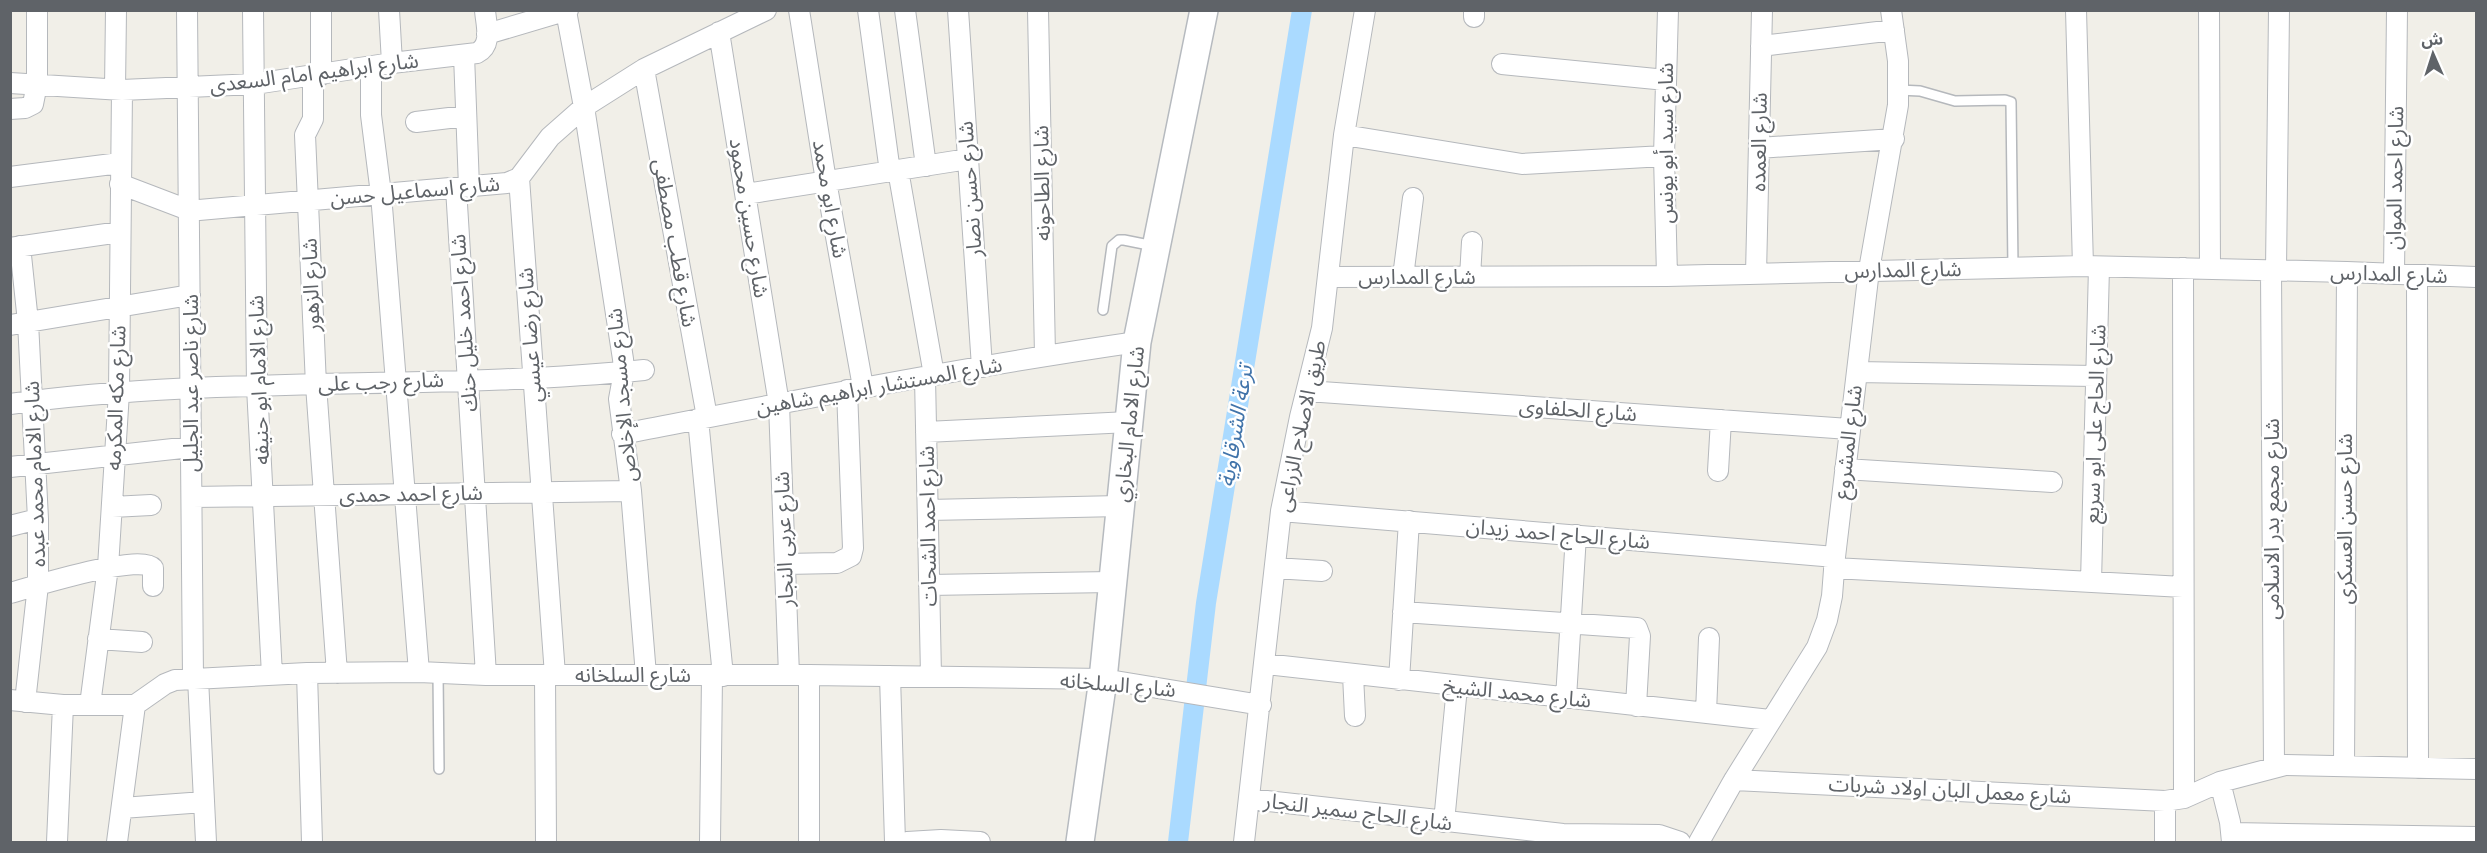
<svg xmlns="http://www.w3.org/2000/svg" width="2487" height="853" font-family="'Golos Text','Noto Sans Arabic',sans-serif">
  <rect width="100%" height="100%" fill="#f1efe8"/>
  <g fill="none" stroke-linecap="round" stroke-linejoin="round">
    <path stroke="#aadaff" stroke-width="20" d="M1178,842L1206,603L1302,10"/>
    <defs>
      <path id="lane" d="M1899,90L1920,91L1955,101L2005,100L2011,102L2013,268
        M1103,310L1112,246L1119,240H1124L1154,246
        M438,673L439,769"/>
      <path id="street" d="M187,10L193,678
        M253,10L257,387L272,675
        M321,10V75
        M389,10L392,63
        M799,10L826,181L863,387
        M868,10L890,172
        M905,10L926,166
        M958,10L982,367
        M1038,10L1045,355
        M2076,10L2083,266
        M2209,10L2210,269
        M566,11L584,107L623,359L624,372L619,399L631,491L646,675
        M1474,17V10
        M719,32L779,404L789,675
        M487,34L568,10
        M1761,46L1894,30
        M464,55L469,187
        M1502,64L1666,80
        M371,67V115L381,194L419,672
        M644,69L707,417
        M313,76V119L305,135L316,385L337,673
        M10,83L122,90L255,84L392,63L477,53C493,45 486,25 485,10
        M115,89L116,10
        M10,109L25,108L33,104L37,84V10
        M416,122L466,116
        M1344,135L1522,164L1664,156
        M1759,148L1894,139
        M898,170L934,375
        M10,177L120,163
        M519,178L555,675
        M120,184L183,208L199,210L507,183L519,178L550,137L584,107L644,69L766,10
        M456,188C467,350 475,513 486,675
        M746,194L968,159
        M20,246L28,322L38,519V585L25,702
        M10,248L120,232
        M2183,268L2184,798
        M2271,270L2274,767
        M2276,270L2279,10
        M1756,274L1762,10
        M2394,274L2397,10
        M2417,275L2418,768
        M1667,276L1664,156L1668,10
        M1329,277L1667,276L2083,266L2347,272L2476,277
        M1403,277L1413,198
        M1470,277L1472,242
        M10,325L190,295
        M1857,372L2095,376
        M925,377L931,676
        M1307,391L1849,429
        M10,404C220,375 433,391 644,370
        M698,419L723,676
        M926,432L1129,422
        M622,434C793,401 964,367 1137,342
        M10,467L191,447
        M1845,469L2052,482
        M1718,471L1721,420
        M192,497L631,491
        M112,507L151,505
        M928,510L1120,506
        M1281,511L1835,557
        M10,526L38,519
        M785,564L837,563L851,556L853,548L847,390
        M1275,568L1322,571
        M1834,568L2183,587
        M2091,582L2099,267
        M929,585L1112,582
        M10,593C32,587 140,553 153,568V586
        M1403,612L1637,628L1640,636L1636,706
        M98,639L142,642
        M1265,664L1770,720
        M307,673L312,842
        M545,675L546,842
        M809,675V842
        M1353,675L1355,716
        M890,676L895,842
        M198,678L206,842
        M1399,680L1409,521
        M1566,698L1576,535
        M10,700L63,705H135L165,684L175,680L307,673L419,672L486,675H809L1103,679L1261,705
        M90,705L108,567L119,392L122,90
        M1706,713L1709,638
        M2344,766L2347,272
        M1734,780L2165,801L2184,798L2220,782L2285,765L2476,769
        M2220,782L2230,822L2232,842
        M1250,799L1563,834L1659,835L1680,842
        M2165,801V842
        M122,808L204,802
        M1444,822L1457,687
        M2232,833L2476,837
        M57,842L63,705
        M117,842L135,705
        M710,842L712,676
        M907,842L941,840L980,842
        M1244,842L1281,511L1300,417L1322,328L1344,135L1365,10
        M1699,842L1734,780L1817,647L1827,620L1832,596L1835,557L1869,270L1898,105V61L1891,10"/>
      <path id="secondary" d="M1080,842L1103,679L1137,342L1204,10"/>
    </defs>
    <use href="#lane" stroke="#b5b8bc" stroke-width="12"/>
    <use href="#street" stroke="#b5b8bc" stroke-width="22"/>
    <use href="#secondary" stroke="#b6babf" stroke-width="30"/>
    <use href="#lane" stroke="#fff" stroke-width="9"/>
    <use href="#street" stroke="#fff" stroke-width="20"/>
    <use href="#secondary" stroke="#fff" stroke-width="27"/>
  </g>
  <g text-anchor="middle" stroke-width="5" stroke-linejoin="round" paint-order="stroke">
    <g font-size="21" fill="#5f6368" stroke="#fff">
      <text transform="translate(314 73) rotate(-7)" y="7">شارع ابراهيم امام السعدى</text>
      <text transform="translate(1759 142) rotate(-89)" y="7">شارع العمده</text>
      <text transform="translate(1666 143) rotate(-90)" y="7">شارع سيد أبو يونس</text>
      <text transform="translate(2395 178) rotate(-89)" y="7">شارع احمد الموان</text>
      <text transform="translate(1042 183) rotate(-91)" y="7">شارع الطاحونه</text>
      <text transform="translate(970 189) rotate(-94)" y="7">شارع حسن نصار</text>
      <text transform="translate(415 191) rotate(-5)" y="7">شارع اسماعيل حسن</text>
      <text transform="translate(830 199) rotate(80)" y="7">شارع ابو محمد</text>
      <text transform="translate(749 218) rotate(81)" y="7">شارع حسين محمود</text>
      <text transform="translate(675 243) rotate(80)" y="7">شارع قطب مصطفى</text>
      <text transform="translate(1903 270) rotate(-1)" y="7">شارع المدارس</text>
      <text transform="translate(2389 274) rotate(2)" y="7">شارع المدارس</text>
      <text x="1417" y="284">شارع المدارس</text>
      <text transform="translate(311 285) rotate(-92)" y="7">شارع الزهور</text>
      <text transform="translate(464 323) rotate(-94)" y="7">شارع احمد خليل حنك</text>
      <text transform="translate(530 335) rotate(-94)" y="7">شارع رضا عيسي</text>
      <text transform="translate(259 380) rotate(-92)" y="7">شارع الامام ابو حنيفه</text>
      <text transform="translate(381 382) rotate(-2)" y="7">شارع رجب على</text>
      <text transform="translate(191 383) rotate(-90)" y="7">شارع ناصر عبد الجليل</text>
      <text transform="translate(879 386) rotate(-10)" y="7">شارع المستشار ابراهيم شاهين</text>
      <text transform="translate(622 395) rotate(-95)" y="7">شارع مسجد الإخلاص</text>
      <text transform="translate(116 398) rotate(-88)" y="7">شارع مكه المكرمه</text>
      <text transform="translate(1578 410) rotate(4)" y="7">شارع الحلفاوى</text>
      <text transform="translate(1129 424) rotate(-84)" y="7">شارع الامام البخاري</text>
      <text transform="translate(2095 424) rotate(-88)" y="7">شارع الحاج على ابو سريع</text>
      <text transform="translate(1301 426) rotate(-78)" y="7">طريق الاصلاح الزراعى</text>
      <text transform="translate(1848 442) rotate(-83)" y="7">شارع المشروع</text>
      <text transform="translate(35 474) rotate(-92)" y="7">شارع الامام محمد عبده</text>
      <text transform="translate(411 494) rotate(-1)" y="7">شارع احمد حمدى</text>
      <text transform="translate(2272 519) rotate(-90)" y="7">شارع مجمع بدر الاسلامى</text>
      <text transform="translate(2345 519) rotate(-90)" y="7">شارع حسن العسكرى</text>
      <text transform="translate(928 526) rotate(-91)" y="7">شارع احمد الشحات</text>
      <text transform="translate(1558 534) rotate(5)" y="7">شارع الحاج احمد زيدان</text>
      <text transform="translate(784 539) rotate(-92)" y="7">شارع عربى النجار</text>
      <text x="633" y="682">شارع السلخانه</text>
      <text transform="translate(1118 685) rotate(5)" y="7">شارع السلخانه</text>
      <text transform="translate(1517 693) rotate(6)" y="7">شارع محمد الشيخ</text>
      <text transform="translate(1950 790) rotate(3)" y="7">شارع معمل البان اولاد شربات</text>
      <text transform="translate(1358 812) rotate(7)" y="7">شارع الحاج سمير النجار</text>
    </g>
    <g font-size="22" font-style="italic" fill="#4174aa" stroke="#fff">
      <text transform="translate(1235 426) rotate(-81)" y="8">ترعة الشرقاوية</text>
    </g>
  </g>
  <rect width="2487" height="853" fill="none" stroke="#5f6368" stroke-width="24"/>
  <g transform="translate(2433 54) rotate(357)" stroke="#ffffff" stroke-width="4.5" paint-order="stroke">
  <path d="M0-4.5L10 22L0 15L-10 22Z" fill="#5f6368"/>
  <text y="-9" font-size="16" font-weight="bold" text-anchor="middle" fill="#5f6368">ش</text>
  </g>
</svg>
